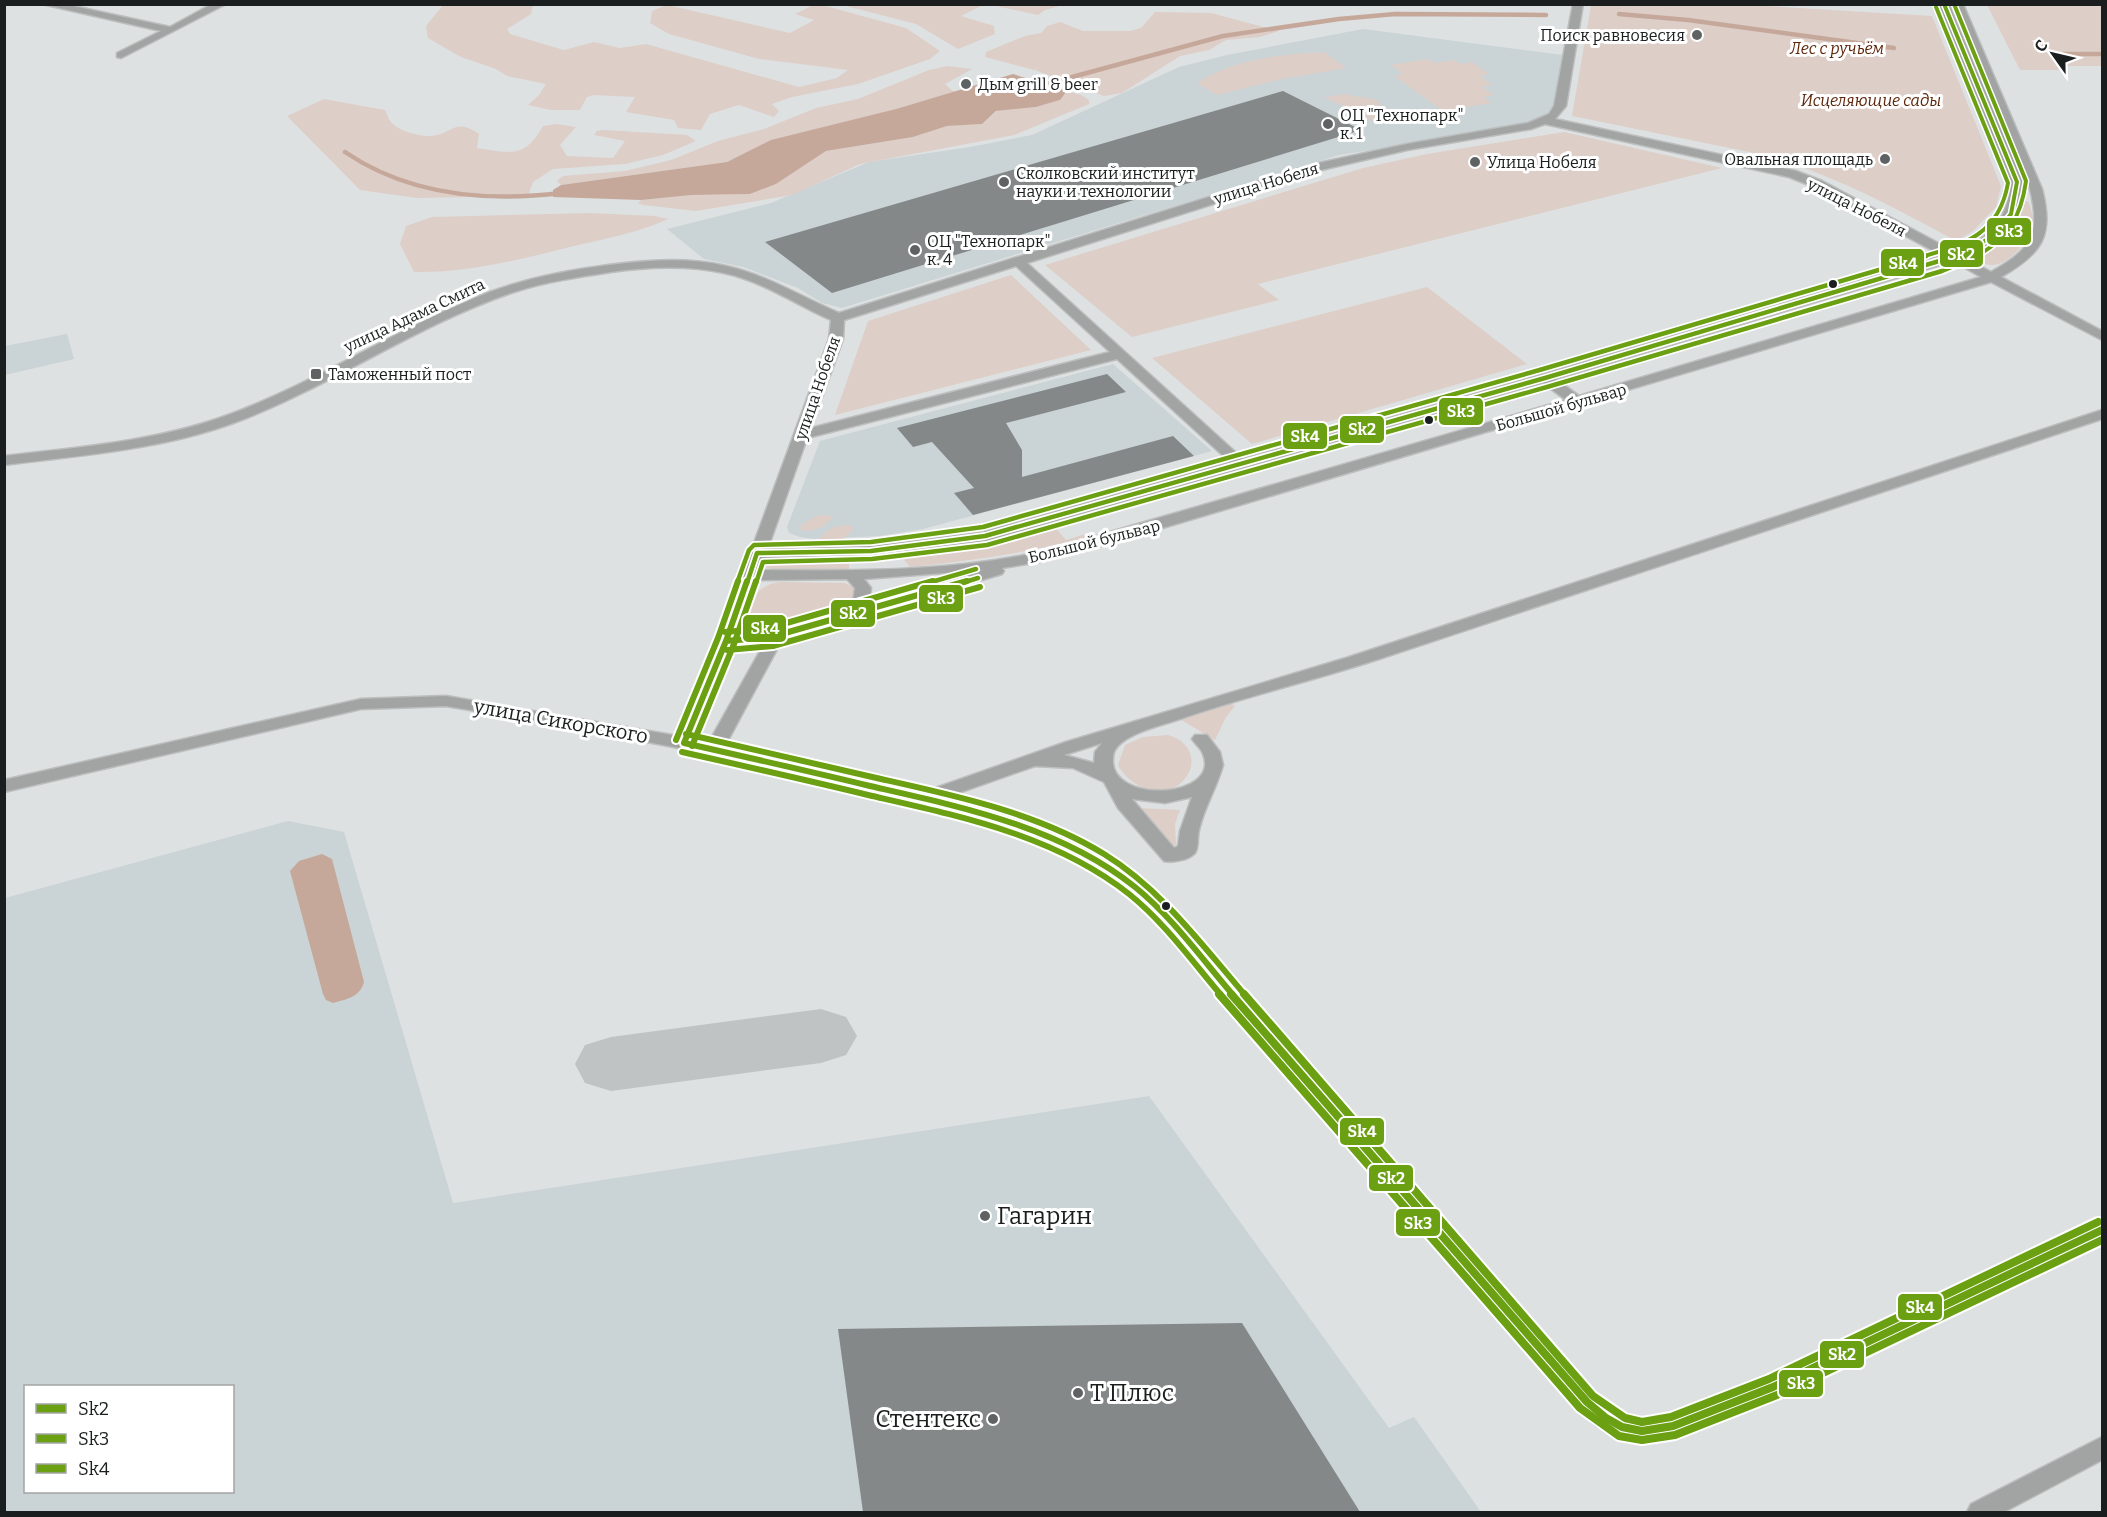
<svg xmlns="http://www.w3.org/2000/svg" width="2107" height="1517" font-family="Bitter,serif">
  <rect width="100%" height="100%" fill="#dee1e2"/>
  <path fill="#cad3d5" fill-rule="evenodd" d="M1363,29L1563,55L1552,108L1546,116L1533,123L1508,129L1339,155L842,308L822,303L798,288L743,267L704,259L667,229L771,203L869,162L970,147L1032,135L1179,67L1227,55Z
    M67,334L74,359L5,375V346Z
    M1113,364L1212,451L923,529L880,536L813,539L800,537L789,533L787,527L820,441Z
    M288,821L344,832L453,1203L1149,1096L1389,1428L1414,1417L1481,1512H5V898ZM26,1386H232V1492H26Z"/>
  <path fill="#ddcec8" d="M443,5H533L531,14L507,29L510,34L564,50L594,42L620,48L646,44L799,87L837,78L848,70L759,59L669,34L650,23L652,11L667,5L790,33L814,20L795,14L813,5H822L906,28L940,51L930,59L858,84L792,97L772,104L779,111L774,117L739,105L710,114L701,130L678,128L674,120L626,112L635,97L593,95L587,97L580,110H551L528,105L539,95L546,84L507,76L496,69L461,57L428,38L426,26Z
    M842,5H983L961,16L994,26L995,34L958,49L916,24Z
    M992,5V4L1063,5L1045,10L1038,15Z
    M1591,5H1749L1932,16L2001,186L1996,207L1973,231L1956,241C1896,208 1835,176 1769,156L1572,116Z
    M1987,5H2102V66H2069L2058,70H2020Z
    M1155,12L1211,13L1279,31L1260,37L1226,40L1209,50L1180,56L1122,93L1104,96L1035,70L1043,66L1034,70L985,57L986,52L1025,36L1041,33L1047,26L1060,22L1083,31H1130L1141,28Z
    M1324,52L1346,68L1282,79L1217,95L1197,83C1234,59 1281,54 1324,52Z
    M1428,59L1434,63L1455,60L1461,64L1472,62L1489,74L1480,76L1492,85L1482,87L1494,95L1484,97L1491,103L1443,111L1394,76L1403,74L1391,65Z
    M948,66L972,69L945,84L954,92L746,153L727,162L561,185L557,181L563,176L625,171L671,160L718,141L764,129L816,108L858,99L929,70Z
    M1067,91L1081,95L1089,100V104L1014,135L860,164L792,195L696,211L643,205L638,203L641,200L692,195L750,194L776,184L826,151L913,137L947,126L982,124L997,111L1036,107L1060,100Z
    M1347,94C1359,99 1368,95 1380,102V105L1391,110L1387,112L1393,116L1373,121L1324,97Z
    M324,99L385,110C387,113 388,119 391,122C398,131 421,137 431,136C453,134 455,117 479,134L477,148C511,153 524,159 543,126L557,124L576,127L560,145L567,156L613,158L625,141L594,135L597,131L603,130L687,135L696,141L663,155L625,164L553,169L533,182L528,196L417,198L360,190L287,116Z
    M1564,132L1722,168L1258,284L1279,300L1132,337L1045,265L1363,168L1427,154Z
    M2025,201L2029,202C2030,207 2033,214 2033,221C2033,236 2013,260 1998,264C1990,267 1982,263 1975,259V256C1980,251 1986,250 1991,246C2009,235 2020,221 2025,201Z
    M590,213L655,216L668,219C637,233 604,239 570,247C519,260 467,273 414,272L400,244L406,226L432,217Z
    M1011,275L1091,350L835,415L868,321Z
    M1427,287L1527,364L1252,444L1152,358Z
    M827,515L833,517C826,527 811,534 800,529L801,525L817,516Z
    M1052,524L1066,540L1089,533L1092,536C1032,552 972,561 910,567L904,560L911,555L992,541Z
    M845,525L852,526L853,530C844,540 833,545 821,540L820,537L831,528Z
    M775,561H849V570L771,569L766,567L767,563Z
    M780,582L845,583L853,587L856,598L852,603L843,608L780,629C736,635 743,586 780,582Z
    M1230,703L1235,706L1226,717L1215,740L1178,718Z
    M1168,735C1191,741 1200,764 1182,782C1162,801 1129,787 1118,765L1125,745L1143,737Z
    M1137,808L1180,810L1175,824L1176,845H1165Z"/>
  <path fill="#c6a89b" d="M1013,74L1067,91L1060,100L1036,107L996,111L982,124L947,126L913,137L826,151L776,184L750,194L692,195L641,200L553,197V190L561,185L727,162L771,140L896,109Z
    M322,854L332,859L364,982C360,997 347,999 333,1003L326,1000L323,994L290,871L299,861Z"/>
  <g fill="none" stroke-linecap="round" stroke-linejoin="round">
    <path stroke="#c6a89b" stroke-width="4.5" d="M1619,14L1688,20L1894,48
      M2063,54H2102
      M1039,86L1223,36L1339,19L1395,14L1546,15
      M345,152C408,195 487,202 561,193"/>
    <path fill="#c0c3c4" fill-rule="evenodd" d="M821,1009L846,1017L857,1036L846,1055L821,1063L611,1091L585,1083L575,1064L585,1045L611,1037Z"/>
  </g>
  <path fill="#858888" d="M1283,91L1361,130L832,293L765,242Z
    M1107,374L1126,392L1006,423L1022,450V477L1173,436L1194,456L973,515L954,493L974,488L932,442L913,447L897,428Z
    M1242,1323L1360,1512H863L838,1329Z"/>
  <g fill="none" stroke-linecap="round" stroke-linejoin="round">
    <defs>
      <path id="minor" d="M42,4H64L170,27L212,4H226L121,58L117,57V53L161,31Z
        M1573,4H1583L1566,106L1555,119L1796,171L1822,181L1955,252C1991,237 2007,222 2011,182L1939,4H1949L2023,182L2017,214L2008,228L1987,246L1964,257L1991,272C2032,249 2041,234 2030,189L1953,4H1963L2042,189C2054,235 2043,253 2001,277L2102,331V340L1991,282L1112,543L1039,562L1002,568L1004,571L1002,574L779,640L776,651L725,746L924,792L1066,742L1346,658L2102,410V419C1861,499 1620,579 1379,659C1312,681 1243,697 1177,720C1159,726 1136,731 1121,743C1116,747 1113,752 1113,758C1108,805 1222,799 1203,754C1201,748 1195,744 1192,739L1195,735H1207L1220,752L1223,765C1217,787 1204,808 1199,830C1197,837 1199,848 1195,853C1189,860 1172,863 1164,861L1118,808L1104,782L1073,768L1035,766L947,797L974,804L1050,830L1106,857L1143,883L1181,921L1314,1075L1596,1394L1627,1417L1642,1420L1672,1415L1764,1379L2102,1221V1240L1782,1395L1673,1437L1642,1442L1622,1438L1597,1426L1578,1410L1298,1087L1167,931L1129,893L1092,867L1036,838L963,813L700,752L553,724L446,706L361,709L4,792V780L361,699L446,696L678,736L718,641L829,339L831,320C795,304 762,281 724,273C686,265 649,267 611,272C578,277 545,282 514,292C419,324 336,383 244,419C168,449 84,455 4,465V456C81,447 159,441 231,414C321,380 401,326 490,292C528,278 569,270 609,265C648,260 688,257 726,266C767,275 801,297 839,313L1314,164L1407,144L1528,123L1549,114L1554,106ZM1545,124L1789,177L1814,187L1943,256L1540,375L1243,459L1027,263L1321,170L1407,150L1531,129ZM1953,261L1981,277L1579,396L1556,379ZM1016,266L1110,352L811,428L843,339L844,320ZM1117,359L1230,462L983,532L871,546L768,548L807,438ZM1543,383L1566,400L1048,550C957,572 853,571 760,570L764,558L871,555L985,541ZM983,570L869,603L871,588L864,579ZM847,579L855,588L852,608L770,632L737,635L756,580ZM761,643L760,651L709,742L694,739L733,645ZM1102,743L1095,752L1094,763L1064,755ZM1192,797L1180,831L1178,846L1174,848L1132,799L1165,803Z
        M2102,1437V1460L2004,1512H1967L1971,1504Z"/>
    </defs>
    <use href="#minor" stroke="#bcbebe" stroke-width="3"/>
    <use href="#minor" fill="#a2a4a4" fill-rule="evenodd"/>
    <defs>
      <path id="bus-1-far3" d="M1944,4L2017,182L2011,214L1994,235L1969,251L1952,257"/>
      <path id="bus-1-far2" d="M747,583L757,553L871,551L985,536L1545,378L1956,256
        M962,583L978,578"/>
      <path id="bus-1-far1" d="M726,641L771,637L967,581
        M684,743L726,641L747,581
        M684,743C746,757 808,771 870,786C962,807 1060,827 1135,887C1172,917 1202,959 1233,995"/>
      <path id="bus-1" d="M1231,994L1587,1402L1606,1418L1622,1427L1642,1431L1673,1426L1773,1387L2102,1230"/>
      <path id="bus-2-far3" d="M1954,4L2026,181C2021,217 2008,239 1975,257"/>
      <path id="bus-2-far2" d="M756,583L763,562L872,559L987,545L1547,387L1942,271L1978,256"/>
      <path id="bus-2-far1" d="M727,650L773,646L980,587
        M692,746L734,644L756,581
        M682,752C744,766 806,780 868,795C959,816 1054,835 1129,894C1164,922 1192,961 1221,995"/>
      <path id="bus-2" d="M1219,994L1580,1408L1619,1436L1642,1440L1675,1435L1777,1395L2102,1240"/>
      <path id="bus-3-far3" d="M1921,257C1966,244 1999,234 2008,183L1936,7"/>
      <path id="bus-3-far2" d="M737,583L749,550L754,545L871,542L983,527L1543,369L1926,256
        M928,583L976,569"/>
      <path id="bus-3-far1" d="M725,632L769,628L933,581
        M686,734C751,749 816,764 881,779C957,796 1037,813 1104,854C1161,889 1202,945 1245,995
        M676,740L718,638L738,581"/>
      <path id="bus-3" d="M1244,994L1593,1396L1625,1418L1642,1422L1671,1417L1769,1379L2098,1222"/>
    </defs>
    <use href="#bus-1-far3" stroke="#fff" stroke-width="7"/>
    <use href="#bus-1-far2" stroke="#fff" stroke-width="8"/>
    <use href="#bus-1-far1" stroke="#fff" stroke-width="10"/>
    <use href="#bus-1" stroke="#fff" stroke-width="12"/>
    <use href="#bus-2-far3" stroke="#fff" stroke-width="7"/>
    <use href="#bus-2-far2" stroke="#fff" stroke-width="8"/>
    <use href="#bus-2-far1" stroke="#fff" stroke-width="10"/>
    <use href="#bus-2" stroke="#fff" stroke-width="12"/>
    <use href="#bus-3-far3" stroke="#fff" stroke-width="7"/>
    <use href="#bus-3-far2" stroke="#fff" stroke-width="8"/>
    <use href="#bus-3-far1" stroke="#fff" stroke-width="10"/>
    <use href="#bus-3" stroke="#fff" stroke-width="12"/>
    <use href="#bus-1-far3" stroke="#6ba013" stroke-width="4"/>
    <use href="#bus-1-far2" stroke="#6ba013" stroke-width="4.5"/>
    <use href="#bus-1-far1" stroke="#6ba013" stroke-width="6"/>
    <use href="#bus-1" stroke="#6ba013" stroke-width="8"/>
    <use href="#bus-2-far3" stroke="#6ba013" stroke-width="4"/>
    <use href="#bus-2-far2" stroke="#6ba013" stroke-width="4.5"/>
    <use href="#bus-2-far1" stroke="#6ba013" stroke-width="6"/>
    <use href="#bus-2" stroke="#6ba013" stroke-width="8"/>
    <use href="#bus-3-far3" stroke="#6ba013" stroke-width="4"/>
    <use href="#bus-3-far2" stroke="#6ba013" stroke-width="4.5"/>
    <use href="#bus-3-far1" stroke="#6ba013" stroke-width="6"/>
    <use href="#bus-3" stroke="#6ba013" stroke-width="8"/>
  </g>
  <g fill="#5f6263" stroke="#fff" stroke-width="2">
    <circle cx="1697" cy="35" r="6"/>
    <circle cx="966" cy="84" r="6"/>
    <circle cx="1328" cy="124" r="6"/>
    <circle cx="1885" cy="159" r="6"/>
    <circle cx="1475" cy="162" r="6"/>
    <circle cx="1004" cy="182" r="6"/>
    <circle cx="915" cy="250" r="6"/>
    <rect x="310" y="368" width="12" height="12" rx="3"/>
    <circle cx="985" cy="1216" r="6"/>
    <circle cx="1078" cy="1393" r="6"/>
    <circle cx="993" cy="1419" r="6"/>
  </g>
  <g fill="#1b1e1e" stroke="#fff" stroke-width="2">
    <circle cx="1833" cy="284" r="5"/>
    <circle cx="1429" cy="420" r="5"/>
    <circle cx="1166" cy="906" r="5"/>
  </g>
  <g text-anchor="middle" stroke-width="6" stroke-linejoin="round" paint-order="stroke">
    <g font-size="16" fill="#1b1e1e" stroke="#fff" text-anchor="start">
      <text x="1685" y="41" text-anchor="end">Поиск равновесия</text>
      <text x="978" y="90">Дым grill &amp; beer</text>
      <text x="1340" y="121">ОЦ "Технопарк"<tspan x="1340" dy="18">к. 1</tspan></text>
      <text x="1873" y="165" text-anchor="end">Овальная площадь</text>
      <text x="1487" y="168">Улица Нобеля</text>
      <text x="1016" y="179">Сколковский институт<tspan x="1016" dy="18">науки и технологии</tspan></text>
      <text x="927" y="247">ОЦ "Технопарк"<tspan x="927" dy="18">к. 4</tspan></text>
      <text x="328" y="380">Таможенный пост</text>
    </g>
    <g font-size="16" font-style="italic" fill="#5e2609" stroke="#fff">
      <text x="1837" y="54">Лес с ручьём</text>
      <text x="1871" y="106">Исцеляющие сады</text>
    </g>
    <g font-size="16" fill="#1b1e1e" stroke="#fff">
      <text transform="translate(1266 183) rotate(-17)" y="6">улица Нобеля</text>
      <text transform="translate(1857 207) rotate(27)" y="6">улица Нобеля</text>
      <text transform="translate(414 315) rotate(-25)" y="6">улица Адама Смита</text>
      <text transform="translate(817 388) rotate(-71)" y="6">улица Нобеля</text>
      <text transform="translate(1561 407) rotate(-16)" y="6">Большой бульвар</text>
      <text transform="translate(1094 541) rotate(-14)" y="6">Большой бульвар</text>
    </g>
    <g font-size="20" fill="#1b1e1e" stroke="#fff">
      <text transform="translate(561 721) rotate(10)" y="7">улица Сикорского</text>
    </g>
    <g font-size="24" fill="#1b1e1e" stroke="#fff" text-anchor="start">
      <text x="997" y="1224">Гагарин</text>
      <text x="1090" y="1401">Т Плюс</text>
      <text x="981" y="1427" text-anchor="end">Стентекс</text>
    </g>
  </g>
  <g stroke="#fff" stroke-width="2">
    <rect x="1986" y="217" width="46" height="29" rx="6" fill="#6ba013"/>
    <rect x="1939" y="239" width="45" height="29" rx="6" fill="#6ba013"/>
    <rect x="1880" y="248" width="45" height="29" rx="6" fill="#6ba013"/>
    <rect x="1438" y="397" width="46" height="29" rx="6" fill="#6ba013"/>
    <rect x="1339" y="415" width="46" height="29" rx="6" fill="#6ba013"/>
    <rect x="1282" y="422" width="46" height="28" rx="6" fill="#6ba013"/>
    <rect x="918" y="584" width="46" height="29" rx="6" fill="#6ba013"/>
    <rect x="830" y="599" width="46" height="29" rx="6" fill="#6ba013"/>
    <rect x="742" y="614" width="45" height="29" rx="6" fill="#6ba013"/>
    <rect x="1339" y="1117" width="46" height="29" rx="6" fill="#6ba013"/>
    <rect x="1368" y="1164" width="46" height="28" rx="6" fill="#6ba013"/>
    <rect x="1395" y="1208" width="46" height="29" rx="6" fill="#6ba013"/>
    <rect x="1897" y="1293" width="46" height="28" rx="6" fill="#6ba013"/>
    <rect x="1819" y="1340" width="46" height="29" rx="6" fill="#6ba013"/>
    <rect x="1778" y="1369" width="46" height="29" rx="6" fill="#6ba013"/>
  </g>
  <g font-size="16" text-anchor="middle" font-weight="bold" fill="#fff">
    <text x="2009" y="237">Sk3</text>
    <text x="1961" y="260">Sk2</text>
    <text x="1903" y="269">Sk4</text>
    <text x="1461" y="417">Sk3</text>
    <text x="1362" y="435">Sk2</text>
    <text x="1305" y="442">Sk4</text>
    <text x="941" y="604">Sk3</text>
    <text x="853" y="619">Sk2</text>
    <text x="765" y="634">Sk4</text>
    <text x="1362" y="1137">Sk4</text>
    <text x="1391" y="1184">Sk2</text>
    <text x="1418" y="1229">Sk3</text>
    <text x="1920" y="1313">Sk4</text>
    <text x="1842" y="1360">Sk2</text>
    <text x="1801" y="1389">Sk3</text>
  </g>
  <rect width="2107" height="1517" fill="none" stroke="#1b1e1e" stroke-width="12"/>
  <rect x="24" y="1385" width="210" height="108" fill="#ffffff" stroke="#a4a5a5" stroke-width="1.5"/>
  <rect x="36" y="1404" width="30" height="9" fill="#6ba013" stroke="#a4a5a5" stroke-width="1.5"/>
  <text x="78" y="1415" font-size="18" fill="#1b1e1e">Sk2</text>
  <rect x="36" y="1434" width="30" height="9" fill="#6ba013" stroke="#a4a5a5" stroke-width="1.5"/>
  <text x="78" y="1445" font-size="18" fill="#1b1e1e">Sk3</text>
  <rect x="36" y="1464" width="30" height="9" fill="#6ba013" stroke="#a4a5a5" stroke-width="1.5"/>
  <text x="78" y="1475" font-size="18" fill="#1b1e1e">Sk4</text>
  <g transform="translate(2053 54) rotate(304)" stroke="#ffffff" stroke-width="4.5" paint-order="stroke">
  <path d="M0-4.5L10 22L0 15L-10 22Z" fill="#1b1e1e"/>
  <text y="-9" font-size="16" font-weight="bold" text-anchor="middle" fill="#1b1e1e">С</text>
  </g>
</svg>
